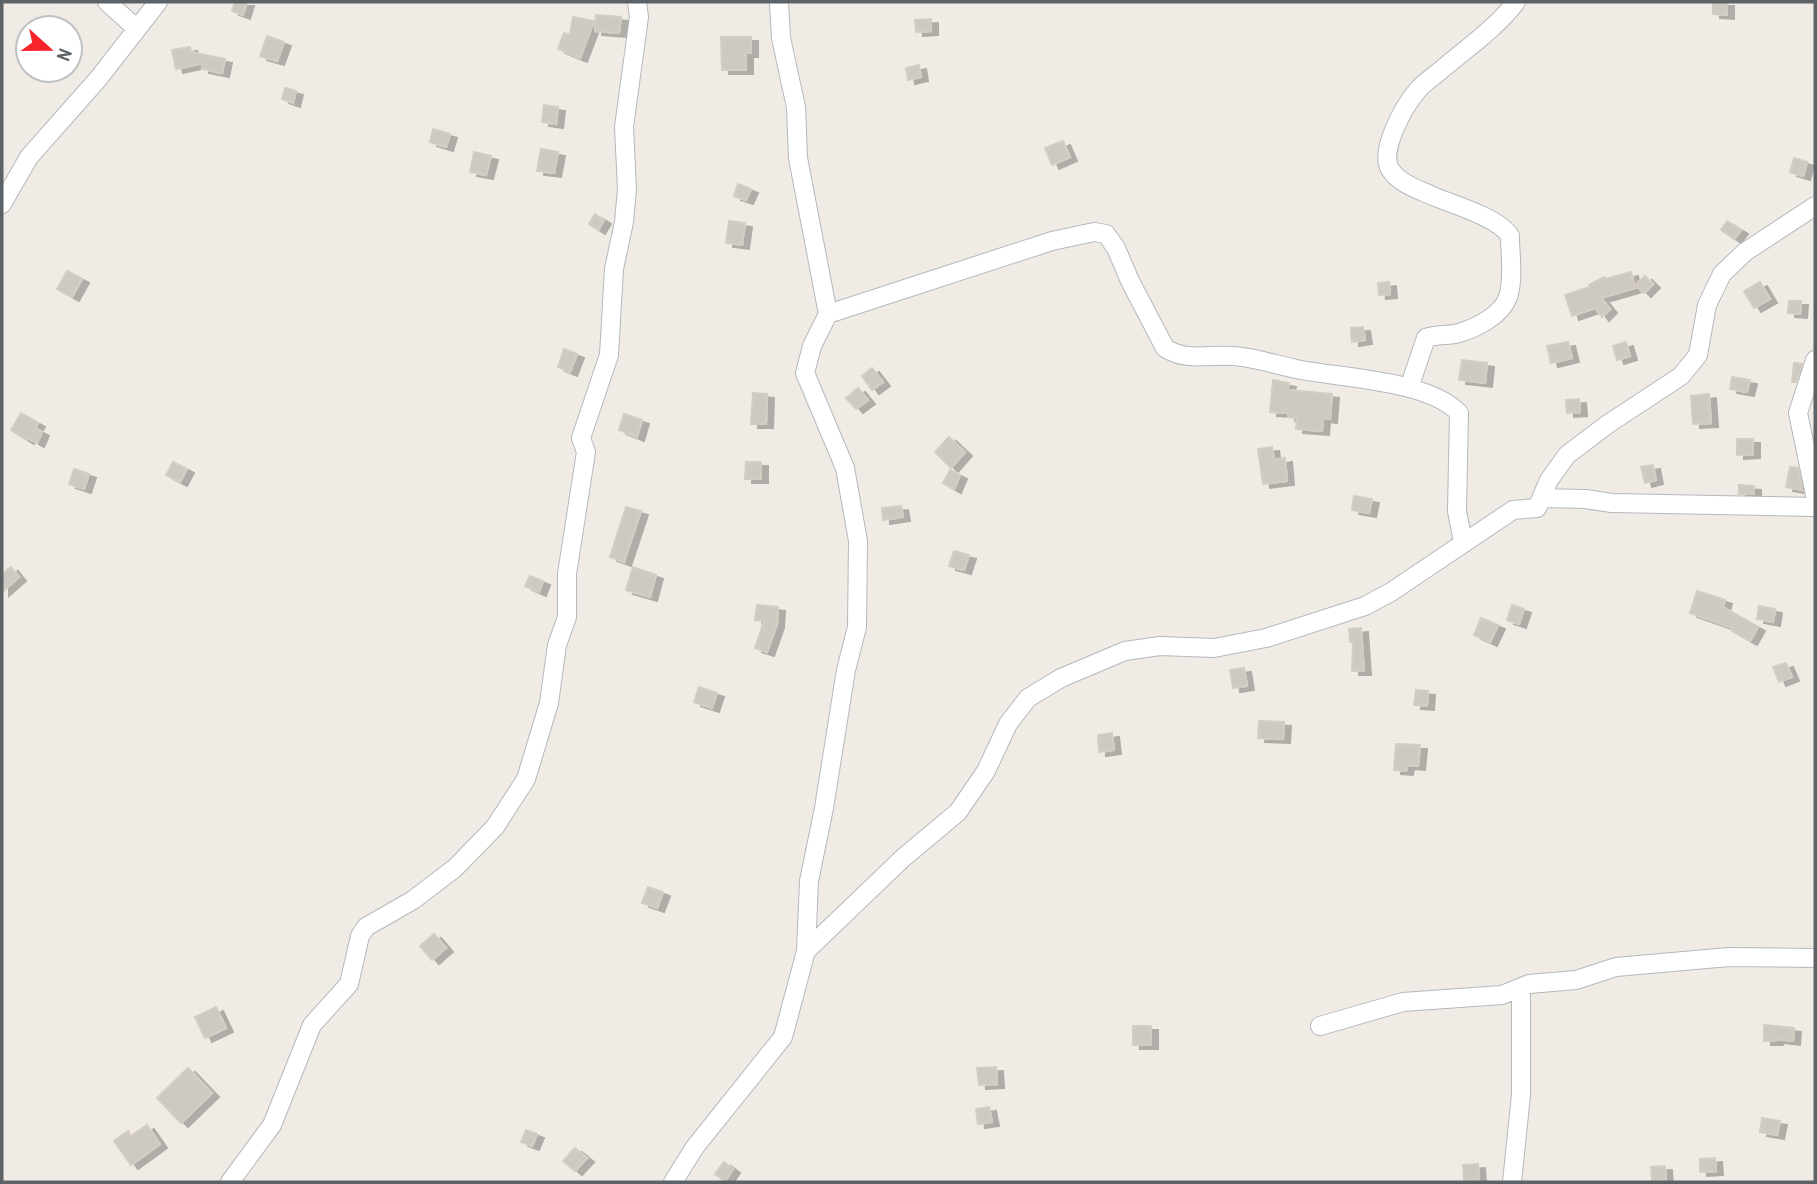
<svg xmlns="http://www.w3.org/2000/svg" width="1817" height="1184" font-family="'Archivo Narrow',sans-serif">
  <defs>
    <filter id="shadow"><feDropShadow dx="7" dy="4" stdDeviation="0" flood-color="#0004"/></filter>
  </defs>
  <rect width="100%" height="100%" fill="#f0ece5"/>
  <path fill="#cdc9c3" stroke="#d5cdc2" stroke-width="2" filter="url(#shadow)" d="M235,2H247L243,15L232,11Z
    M1713,2H1727V15L1713,14Z
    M596,15L621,17L619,33L595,31Z
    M573,17L594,21L580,58L558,49L564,33L570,35Z
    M931,19V31L916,32L915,20Z
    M267,36L284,42L277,61L260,56Z
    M721,37H751V53H746V70H722Z
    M190,47L191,52L225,59L222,73L202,69L203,63L176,69L172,50Z
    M919,65L921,77L908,80L906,68Z
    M285,88L296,91L293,103L282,99Z
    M544,105L558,107L556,124L542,122Z
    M433,129L450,134L446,147L430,142Z
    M1063,141L1070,157L1052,165L1045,148Z
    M541,149L558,152L554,173L537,171Z
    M474,152L491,156L486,175L470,172Z
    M1794,158L1807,162L1803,176L1790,172Z
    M738,184L751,189L746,200L734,196Z
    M595,214L604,220L598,230L589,224Z
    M729,221L745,223L742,245L726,243Z
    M1727,221L1741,230L1734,239L1721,230Z
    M67,271L82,279L72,297L57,289Z
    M1631,272L1635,288L1601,298L1610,309L1602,317L1595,308L1572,316L1565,295L1590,287L1589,285L1604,277L1605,279Z
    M1645,276L1653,284L1644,293L1636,285Z
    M1389,282L1390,294L1379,295L1378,283Z
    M1760,282L1770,299L1754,308L1744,291Z
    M1789,301H1801L1800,314L1788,313Z
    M1363,327L1365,340L1352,342L1351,328Z
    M1568,342L1572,358L1551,363L1547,346Z
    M1626,342L1630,356L1617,360L1613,346Z
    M564,349L577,354L570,372L558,367Z
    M1462,360L1487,363L1485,383L1459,380Z
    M1794,363L1802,364L1796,382H1792Z
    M872,368L883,382L872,390L862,376Z
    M1732,377L1750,380L1747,392L1730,389Z
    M1273,380L1289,383L1287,390L1332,394L1330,419L1323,418L1322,431L1296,429L1297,418L1288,417V413L1270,412Z
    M858,388L868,400L856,409L846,398Z
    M753,393L767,394L766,424H751Z
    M1709,394L1711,423L1693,424L1691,396Z
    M1579,399L1580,412L1567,413L1566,400Z
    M21,413L38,423L35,428L42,432L37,443L28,438L27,440L11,430Z
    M624,414L642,420L637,437L619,430Z
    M949,437L965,452L951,468L935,452Z
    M1737,439H1753V454L1737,455Z
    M1272,447L1274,460L1285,458L1287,481L1263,484L1258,449Z
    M173,462L187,469L180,482L166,475Z
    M746,462H761V479H745Z
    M1653,465L1656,480L1645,483L1641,467Z
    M1790,467L1798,468L1802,490L1786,487Z
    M74,469L89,474L84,489L69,484Z
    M950,470L960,475L954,489L943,483Z
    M1739,485L1754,486V494H1739Z
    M1354,496L1372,499L1369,513L1352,510Z
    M901,506L903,517L883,520L882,508Z
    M626,507L641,511L624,562L610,557Z
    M954,551L969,555L964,570L949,566Z
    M11,567L19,577L2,592V574Z
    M633,567L656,575L650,597L626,590Z
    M530,576L543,581L539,592L525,586Z
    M1697,591L1725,600L1723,607L1758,627L1750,641L1732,631L1733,628L1690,613Z
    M757,605L778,607L777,624L767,652L755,648L764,621L755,620Z
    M1512,605L1524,609L1519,624L1507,620Z
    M1759,606L1775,609L1773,622L1757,619Z
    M1481,618L1498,625L1490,642L1474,635Z
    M1361,628L1364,671H1352L1353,642H1350L1349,629Z
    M1786,663L1792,677L1779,682L1773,667Z
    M1244,668L1247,686L1233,688L1230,670Z
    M699,687L717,693L712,708L694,702Z
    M1416,690L1428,691L1427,706L1414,705Z
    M1259,721L1284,722L1283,739L1258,738Z
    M1112,733L1114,750L1099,752L1098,735Z
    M1396,744L1420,745L1418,766L1407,765L1406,771L1394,770Z
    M648,887L663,892L657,908L642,903Z
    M434,934L446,948L432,960L420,946Z
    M216,1007L226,1028L205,1038L195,1017Z
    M1764,1025L1794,1028L1793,1041L1776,1039V1041H1764Z
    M1133,1026H1151V1045H1133Z
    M996,1067L997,1084L979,1085L977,1068Z
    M188,1068L212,1093L181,1123L157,1098Z
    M989,1107L992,1122L978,1124L976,1109Z
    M1762,1118L1780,1121L1777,1135L1760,1132Z
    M147,1125L160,1144L131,1165L114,1141L128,1131L131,1136Z
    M526,1130L537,1134L532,1146L521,1142Z
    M575,1148L587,1158L575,1171L563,1161Z
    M1715,1158L1716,1171L1700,1172V1159Z
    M724,1162L733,1169L725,1181L715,1174Z
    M1478,1164L1479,1179L1464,1180L1463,1165Z
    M1665,1166L1666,1180H1652L1651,1167Z"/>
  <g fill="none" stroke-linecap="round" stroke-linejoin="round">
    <defs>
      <path id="street" d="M107,2L136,28
        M2,204L29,157L98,79L158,2
        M828,314L1052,241L1094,232L1106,234L1116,248L1130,281L1165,348C1187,362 1208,354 1233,356C1255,357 1279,366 1301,370C1344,378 1429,381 1459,413L1457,511L1463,542
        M1815,360L1798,413L1815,495
        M1409,388L1426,338C1437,334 1448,336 1459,333C1476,328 1502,315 1508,297C1514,280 1510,254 1510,236C1499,218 1455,205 1435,197C1420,190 1399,184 1390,169C1379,151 1404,106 1417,91C1423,83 1433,77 1441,70C1467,48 1495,29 1516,2
        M1537,508L1549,480L1567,455L1608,424L1681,376L1698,355L1707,305L1722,274L1745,252L1815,206
        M1537,508L1542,498L1585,499L1612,503L1815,507
        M806,951L903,858L958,812L986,771L1008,724L1028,698L1061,678L1125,651L1160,646L1214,648L1266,638L1365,606L1391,592L1513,510L1537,508
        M1320,1026L1403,1002L1502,995L1529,984L1576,980L1616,967L1729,957L1815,958
        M230,1182L272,1125L312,1025L349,984L360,936L366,927L413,900L455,868L495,827L526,779L549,703L557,645L567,617V574L586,452L581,438L609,355L614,269L624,222L627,189L624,127L639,17L637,2
        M673,1182L695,1147L783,1037L806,951L809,881L824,808L846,670L857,627L858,541L845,468L805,373L812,346L828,314L798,158L796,107L781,38L779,2
        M1512,1182L1521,1095V989"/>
    </defs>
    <use href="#street" stroke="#b5b8bc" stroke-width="20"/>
    <use href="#street" stroke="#fff" stroke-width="18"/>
  </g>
  <rect width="1817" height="1184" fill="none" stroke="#5c6266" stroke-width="7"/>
  <g transform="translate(49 49) rotate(111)"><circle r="33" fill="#ffffff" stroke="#bec0c2" stroke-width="2"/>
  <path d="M0-5L12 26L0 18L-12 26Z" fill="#f7242a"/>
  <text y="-10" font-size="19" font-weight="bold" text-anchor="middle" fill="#5c6266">N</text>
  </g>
</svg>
